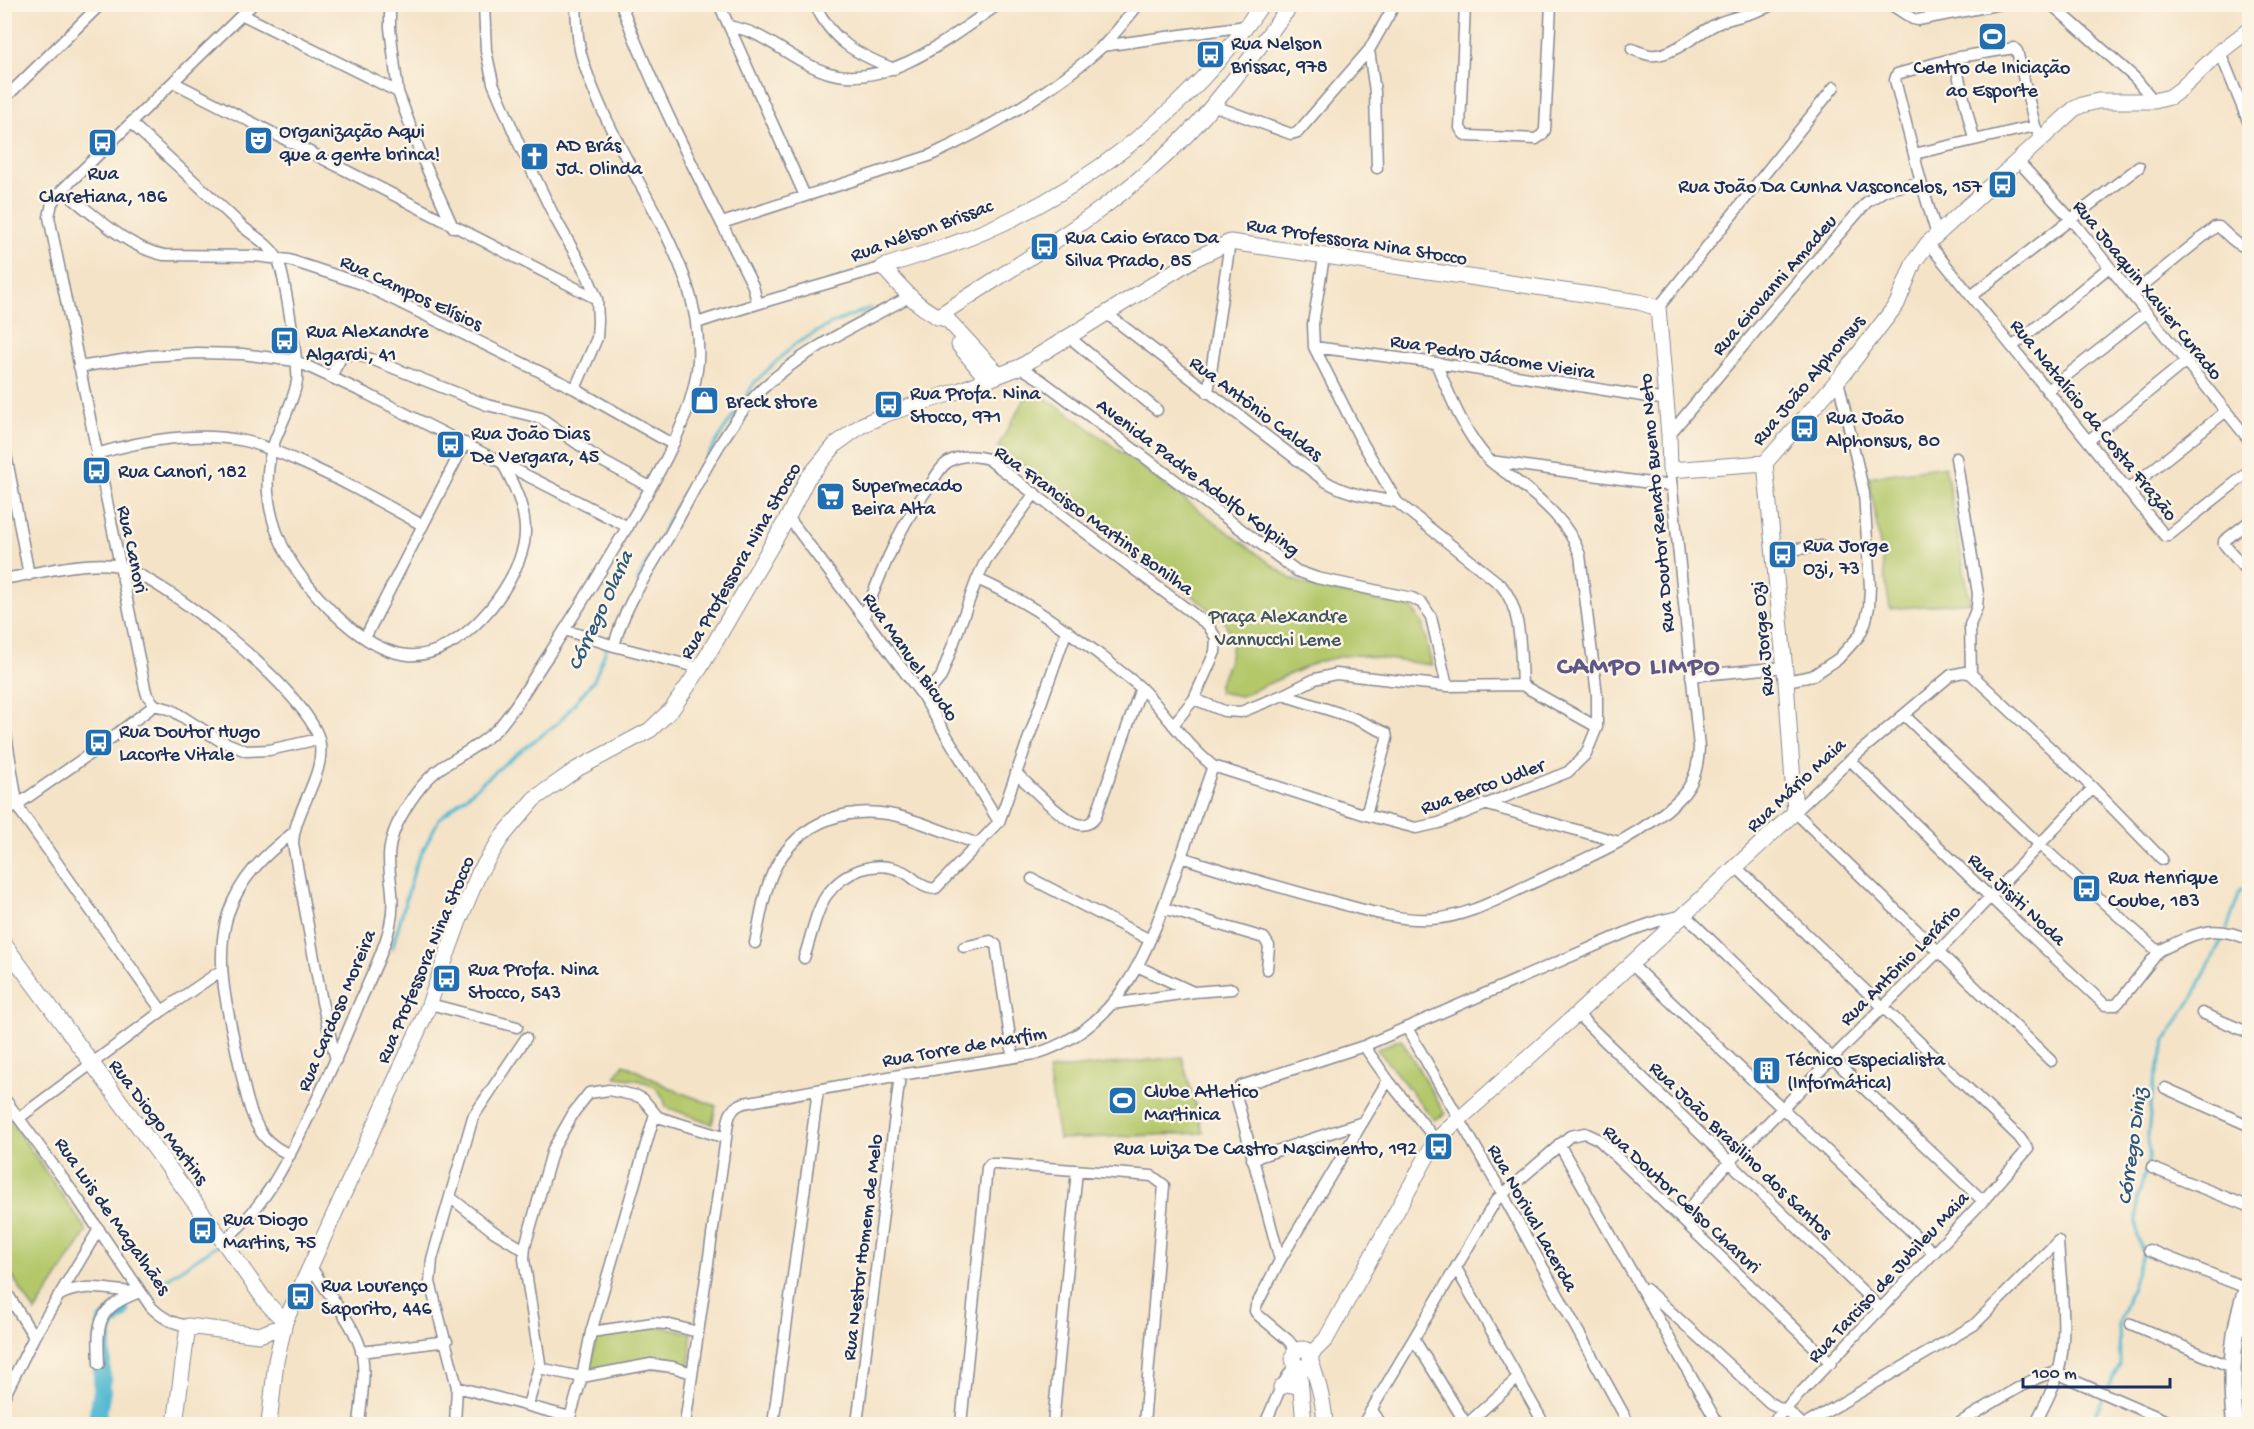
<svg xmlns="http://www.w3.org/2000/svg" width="2254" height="1429" font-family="'Gochi Hand',sans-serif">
  <rect width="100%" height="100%" fill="#fcf5e5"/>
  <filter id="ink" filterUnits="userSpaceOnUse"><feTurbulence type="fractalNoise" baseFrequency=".0167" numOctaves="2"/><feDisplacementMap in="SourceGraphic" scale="12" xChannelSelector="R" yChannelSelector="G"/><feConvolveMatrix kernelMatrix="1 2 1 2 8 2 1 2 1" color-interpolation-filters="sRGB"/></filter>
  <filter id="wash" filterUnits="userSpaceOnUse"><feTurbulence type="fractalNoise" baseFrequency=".008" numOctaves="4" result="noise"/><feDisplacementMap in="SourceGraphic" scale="24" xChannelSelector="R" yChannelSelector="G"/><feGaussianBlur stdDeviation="1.35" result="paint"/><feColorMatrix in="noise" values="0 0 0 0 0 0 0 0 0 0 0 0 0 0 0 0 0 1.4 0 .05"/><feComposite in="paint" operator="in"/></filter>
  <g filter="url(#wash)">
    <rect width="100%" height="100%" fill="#f4e3c7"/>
    <path fill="#b4c86b" stroke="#687c64" stroke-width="1.5" d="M1037,393L1070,414L1291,579L1313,587L1411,607L1422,623L1432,665L1357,655L1343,656L1317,662L1241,696L1219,692L1218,686C1228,664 1240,643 1223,620L1052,485L998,447L1027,394Z
      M1945,466L1970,602L1890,609L1869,477Z
      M1401,1039L1445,1114L1434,1120L1377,1049Z
      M1182,1057L1203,1133L1059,1139L1048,1070Z
      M624,1064L672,1089L716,1106L712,1124L666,1107C661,1080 638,1080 615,1077Z
      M4,1111L87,1231L35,1312L5,1265Z
      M652,1325L691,1333L690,1368L678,1366L589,1375L597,1332Z"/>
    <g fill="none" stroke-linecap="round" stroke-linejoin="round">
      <path stroke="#53b9d1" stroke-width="3" d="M637,581L681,497L755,382L795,344L831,324L870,308
        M2227,929L2240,891L2250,884
        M392,949L416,864L439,819L509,760L559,722L594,680L607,647
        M159,1284L219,1244
        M2107,1391L2120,1364L2119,1324L2143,1253L2137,1236V1201L2149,1158L2148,1135L2153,1087L2166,1040L2193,997L2224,935
        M2091,1424L2104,1397"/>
      <path stroke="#53b9d1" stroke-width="18" d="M96,1424L102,1391V1344L106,1323L121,1311"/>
    </g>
  </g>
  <g filter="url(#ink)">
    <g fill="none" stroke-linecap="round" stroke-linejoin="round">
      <defs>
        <path id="street" d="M390,4V28L398,92L422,158L453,227
          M484,4L486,51L493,83L518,142L554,216L587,275L597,299L598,322L597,338L575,389
          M621,4C657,101 707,193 753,286L757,302
          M719,4L805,196
          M815,4C832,42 857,54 894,69
          M1465,4L1460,128L1464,134L1468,136L1536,139L1542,135L1545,130L1551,4
          M1712,4H1743
          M1890,4L1913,19L1918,20L2001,4
          M2051,4L2135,78L2154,101
          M243,15L398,92
          M729,26C737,28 747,30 755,34C780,46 802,65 829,73C888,90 953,35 999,4
          M1102,46L1246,26
          M1632,49C1637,51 1644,54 1650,55C1673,58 1701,29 1721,22C1739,15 1757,14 1774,4
          M1369,50L1375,92L1377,168
          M2220,52L2250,126
          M1954,58L1974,139
          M173,82L597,299
          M4,99L101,4
          M1212,105L1291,134L1298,132L1369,50L1395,4
          M131,123C168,157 206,192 243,227C254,236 270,245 277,258C284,270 299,367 297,381C293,404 280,425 273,446C258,495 276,547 308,585C331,613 370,652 408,655C460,659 515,589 524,543C529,515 515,487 503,464
          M1914,154L2035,126
          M2018,161L2070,218L2250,441
          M62,190C92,213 127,248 164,255L255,256L289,260L362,284L575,389L672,444
          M722,223L929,156C988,129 1055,90 1103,46C1116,33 1127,18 1139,4
          M1937,235L1921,182L1895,80L1897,74L1954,58L2014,48L2017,51L2035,126L2042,139
          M1928,243L2165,536H2168L2250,471
          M1324,257L1313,324L1314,347L1362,442L1397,502L1501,585C1523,611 1520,653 1522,685
          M2131,295L2215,227H2219C2228,235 2237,247 2250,247
          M1971,296L2139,167
          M1658,308L1834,87
          M1107,314L1325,481C1348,495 1371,497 1397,502
          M697,323C759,302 821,286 883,267
          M1069,337L1157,410
          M1314,347L1436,363L1667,400
          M2012,347L2108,268
          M79,367L148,356L197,353L242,354L296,361L367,394L628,527
          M1020,367L1041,380L1297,571L1317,578L1412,598L1422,603L1431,617L1447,686
          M331,376L342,356L353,354L371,359L487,405L541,418L602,461L650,487
          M2047,391L2146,313
          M1208,393L1230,242
          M1669,435L1773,310L1867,202L1885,190L1921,182
          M2088,441L2185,362
          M4,444L29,575
          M96,454C144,440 195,431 245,441C263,445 279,453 296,460C340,479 381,502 422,525
          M1956,458L1978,594L1977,607L1970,625L1971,674
          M1490,461L1672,486
          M2127,490L2225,412
          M788,517L922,695L999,822
          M2250,521L2224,541V544L2250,575
          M1773,552L1822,546
          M4,579C33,574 92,559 118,566C166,579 306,691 319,739C328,773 294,809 293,844L322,1002L336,1060
          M977,579C1025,600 1067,629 1109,662C1119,671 1131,679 1141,688C1166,713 1185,744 1213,766L1366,815L1416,828L1439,823L1568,772L1586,754L1597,727V695L1580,555C1569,523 1542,500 1515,480C1507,473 1496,467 1489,460C1464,433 1450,396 1436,363
          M864,617C882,569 900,525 931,484C935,477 941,466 948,462C961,454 974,455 988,459L1208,625L1216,638L1215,652L1194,699L1173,725
          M565,630L614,646L700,668
          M365,638L465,443
          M614,646C624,606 649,571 669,536C694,491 726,424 762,389C804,349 859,324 909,297
          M1691,676L1785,667
          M1786,681L1812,676L1838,659L1859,636L1865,624L1869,607L1870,587L1864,493L1838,380
          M922,695L931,689L941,677L977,579L986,560L1035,493
          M1283,695L1351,717L1386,733L1387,739L1366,815
          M1194,699L1224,711L1241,712L1283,695L1315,679L1336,674L1447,686L1522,685L1597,727
          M155,705L172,710L219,740L246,751L269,750L319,739
          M1904,715L2039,844L2155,949L2161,950C2195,933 2213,923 2250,940
          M4,723L16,796L21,812L162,1011
          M1850,760L1990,897L2105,1005H2116L2119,1002L2159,951
          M1016,773C1030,786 1061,819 1078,824C1085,826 1091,823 1095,818L1141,688
          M1484,804L1619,842
          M4,814L94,751L155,705L147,695L145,688L49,217L52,203L62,190L253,4
          M1181,857C1233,874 1285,889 1338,903C1368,911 1400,921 1431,919C1469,917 1503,896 1537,881C1586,858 1639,838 1678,800C1694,785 1698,768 1699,747L1670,470
          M1737,868L2019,1137L2028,1149L1983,1201L1771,1424
          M1032,879L1150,940
          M1163,908L1264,938L1269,946L1267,969
          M755,943C760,920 763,894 773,872C799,818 854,802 909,819C932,826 955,836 978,844L999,822L1067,630
          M964,947L990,941L996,945L1013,1057
          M804,958C811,938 815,913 826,896C844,871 876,858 904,872C914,877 924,891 936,888L978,844
          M1631,964L1934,1253
          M1139,967L1193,992
          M430,1004L517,1027
          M1112,1004L1194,992L1232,989
          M2202,1013L2250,1033
          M1577,1014L1881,1309
          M1407,1028L1502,1193L1629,1424
          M1364,1046L1632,930L1658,921L1685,915L1832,1058L1983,1201
          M2051,1061L1795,812L1850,760L1951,675L1964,672L1971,674L2093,788L2162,859
          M2165,1088L2250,1126
          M4,1098L78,1199L151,1307C162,1318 172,1323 188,1326
          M19,1118L162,1011L222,970
          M1559,1144L1718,1424
          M290,1155C278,1149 266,1142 259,1129C248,1110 244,1085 239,1063C229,1015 213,963 228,914C240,878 264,855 293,833
          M1252,1159L1363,1122
          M2152,1168L2250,1207
          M450,1197L493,1231L524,1250
          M1681,1218L1729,1162L1939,951L2093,788
          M223,1241C265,1208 287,1161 310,1114C328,1077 344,1041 359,1004C370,978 384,952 390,925C400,882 375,861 402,815C412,797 425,779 442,767C462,754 484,743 500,726C518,705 532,679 548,656C570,622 591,588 611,554C644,499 693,425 698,361C701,307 680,261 656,214C630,164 600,114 583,61C577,43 577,23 576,4
          M2149,1250L2247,1288L2249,1294
          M1280,1260L1236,1095L1241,1086L1364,1046L1388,1080L1436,1140
          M310,1265C325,1292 356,1324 362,1354C366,1377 361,1402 359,1424
          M1456,1268L1544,1424
          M4,1288L34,1337
          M1646,1289L1770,1403L1790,1413L1802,1424
          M58,1296C84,1281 108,1291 136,1292
          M2131,1324L2231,1367
          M591,1332L653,1323L666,1324L698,1332
          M1414,1339L1466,1424
          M1297,1351L1288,1340L1258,1315L1255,1311L1256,1306L1280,1260L1388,1080
          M361,1352L447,1341
          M99,1364C97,1321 97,1308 140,1292
          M539,1368L582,1377L651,1364L673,1367L692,1373
          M457,1387L570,1417
          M4,1397L34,1337L99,1229
          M528,1405L540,1363L524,1259L525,1246L553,1149L574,1112L589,1093L609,1090L637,1096L643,1099L658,1117L726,1138
          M1372,1410L1381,1424
          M455,1424L457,1387L430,1282L432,1259L473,1117L526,1038
          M568,1424L582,1377L591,1332L655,1114
          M685,1424L726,1138C728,1123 727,1108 744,1103L900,1075L1035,1054C1121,1028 1148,951 1175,874C1188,838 1200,802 1213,766
          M773,1424L818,1090
          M857,1424L900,1075
          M961,1424L987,1168L990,1164H997L1152,1176L1164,1185L1144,1424
          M1053,1424L1077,1170
          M1265,1424L1281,1387L1295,1364
          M1363,1424L1496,1200L1570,1136L1585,1133L1598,1139L1831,1363
          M1467,1424L1518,1378
          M1806,1424L1974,1325L2058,1241
          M1957,1424C1978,1413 2034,1375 2054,1372L2174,1424
          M2035,1424C2043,1408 2053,1390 2058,1373C2069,1336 2060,1279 2058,1241"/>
        <path id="secondary" d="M937,317C1025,259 1123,205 1196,125C1230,87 1260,45 1292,4
          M959,345L988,380
          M999,375L948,320C920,312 902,288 883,267C906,259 930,252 953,244C1075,199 1189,112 1262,4
          M4,944L223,1241L266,1302L285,1322
          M1293 1358a9 9 0 1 1 18 0a9 9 0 1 1-18 0Z
          M1310,1355L1326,1339L1436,1140L1577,1014L1795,812L1786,681L1765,463
          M1310,1359C1318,1381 1324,1402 1325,1424
          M1299,1367L1304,1424
          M1281,1387L1289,1384L1300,1387
          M175,1424L188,1326L259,1335L283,1326
          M269,1424L276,1361L285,1322L426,1013L459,921L479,873L502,837L534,799L577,769L650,730L672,709L700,668L788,517L807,479L836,444L862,425L886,414L961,390L1020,367L1194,259L1230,242L1639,302L1658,308L1669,435L1670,470L1765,463L1844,373L1897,304L1914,262L1928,243L2074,109L2082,105L2098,101H2154L2170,97L2181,89L2220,52L2250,29"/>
        <path id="primary" d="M2235,1424C2230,1375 2231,1328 2250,1281"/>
      </defs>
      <use href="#street" stroke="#888992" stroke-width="13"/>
      <use href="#secondary" stroke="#888992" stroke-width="17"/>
      <use href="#primary" stroke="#888992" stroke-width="19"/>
      <use href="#street" stroke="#fff" stroke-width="10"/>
      <use href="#secondary" stroke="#fff" stroke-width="15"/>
      <use href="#primary" stroke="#fff" stroke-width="16"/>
    </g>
  </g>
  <defs>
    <symbol id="stadium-square" viewBox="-11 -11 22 22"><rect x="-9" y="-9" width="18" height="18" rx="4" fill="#1f6fb2" stroke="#fcf5e5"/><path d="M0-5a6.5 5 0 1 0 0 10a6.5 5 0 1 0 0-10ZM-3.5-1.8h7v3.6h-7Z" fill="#fff"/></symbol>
    <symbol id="bus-square" viewBox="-11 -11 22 22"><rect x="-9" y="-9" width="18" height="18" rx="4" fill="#1f6fb2" stroke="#fcf5e5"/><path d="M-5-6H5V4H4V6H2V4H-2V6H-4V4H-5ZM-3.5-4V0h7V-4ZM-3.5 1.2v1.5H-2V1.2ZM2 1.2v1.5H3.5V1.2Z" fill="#fff"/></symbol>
    <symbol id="theatre-square" viewBox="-11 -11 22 22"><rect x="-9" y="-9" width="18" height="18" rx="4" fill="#1f6fb2" stroke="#fcf5e5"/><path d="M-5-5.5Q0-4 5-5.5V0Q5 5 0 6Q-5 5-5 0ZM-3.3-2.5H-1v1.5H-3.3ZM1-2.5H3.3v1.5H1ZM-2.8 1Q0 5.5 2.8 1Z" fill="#fff"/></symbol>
    <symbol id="church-square" viewBox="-11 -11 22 22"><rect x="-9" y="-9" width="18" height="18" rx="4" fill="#1f6fb2" stroke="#fcf5e5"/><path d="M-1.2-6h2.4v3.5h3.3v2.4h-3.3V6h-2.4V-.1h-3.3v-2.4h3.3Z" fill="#fff"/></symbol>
    <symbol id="shop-square" viewBox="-11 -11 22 22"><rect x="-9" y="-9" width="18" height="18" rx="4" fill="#1f6fb2" stroke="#fcf5e5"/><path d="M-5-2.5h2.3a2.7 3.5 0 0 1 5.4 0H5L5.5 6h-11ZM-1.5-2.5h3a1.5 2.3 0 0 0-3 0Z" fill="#fff"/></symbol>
    <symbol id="supermarket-square" viewBox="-11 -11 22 22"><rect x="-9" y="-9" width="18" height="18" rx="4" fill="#1f6fb2" stroke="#fcf5e5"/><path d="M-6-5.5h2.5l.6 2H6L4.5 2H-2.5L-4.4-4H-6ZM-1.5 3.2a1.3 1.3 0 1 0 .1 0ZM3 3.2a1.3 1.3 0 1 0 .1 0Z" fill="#fff"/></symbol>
    <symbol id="building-square" viewBox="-11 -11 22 22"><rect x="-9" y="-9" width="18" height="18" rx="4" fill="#1f6fb2" stroke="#fcf5e5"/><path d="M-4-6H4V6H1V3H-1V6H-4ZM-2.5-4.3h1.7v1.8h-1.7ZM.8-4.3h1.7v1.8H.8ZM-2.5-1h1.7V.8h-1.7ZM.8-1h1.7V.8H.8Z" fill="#fff"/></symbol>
  </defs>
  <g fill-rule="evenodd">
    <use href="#stadium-square" x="1976" y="20" width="33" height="33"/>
    <use href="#bus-square" x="1194" y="38" width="33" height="33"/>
    <use href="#theatre-square" x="242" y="124" width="33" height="33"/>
    <use href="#bus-square" x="86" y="126" width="33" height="33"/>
    <use href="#church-square" x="518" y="140" width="33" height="33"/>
    <use href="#bus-square" x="1986" y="168" width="33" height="33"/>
    <use href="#bus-square" x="1028" y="230" width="33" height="33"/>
    <use href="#bus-square" x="268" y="324" width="33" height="33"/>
    <use href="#shop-square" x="688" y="384" width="33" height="33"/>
    <use href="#bus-square" x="872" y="388" width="33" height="33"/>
    <use href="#bus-square" x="1788" y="412" width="33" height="33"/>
    <use href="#bus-square" x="434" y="428" width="33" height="33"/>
    <use href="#bus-square" x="80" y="454" width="33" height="33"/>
    <use href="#supermarket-square" x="814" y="480" width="33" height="33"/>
    <use href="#bus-square" x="1766" y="538" width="33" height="33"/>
    <use href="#bus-square" x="82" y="726" width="33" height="33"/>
    <use href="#bus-square" x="2070" y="872" width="33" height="33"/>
    <use href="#bus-square" x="430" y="962" width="33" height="33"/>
    <use href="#building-square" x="1750" y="1054" width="33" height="33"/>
    <use href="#stadium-square" x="1106" y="1084" width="33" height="33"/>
    <use href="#bus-square" x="1422" y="1130" width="33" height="33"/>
    <use href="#bus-square" x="186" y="1214" width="33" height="33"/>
    <use href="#bus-square" x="284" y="1280" width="33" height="33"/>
  </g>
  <g text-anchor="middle" stroke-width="5" stroke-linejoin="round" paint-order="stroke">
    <g font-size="20" fill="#1b2f5e" stroke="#fcf5e5" text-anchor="start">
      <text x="1231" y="49">Rua Nelson<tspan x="1231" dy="23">Brissac, 978</tspan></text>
      <text x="1992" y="73" text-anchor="middle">Centro de Iniciação<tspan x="1992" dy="23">ao Esporte</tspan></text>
      <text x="279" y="137">Organização Aqui<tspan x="279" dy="23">que a gente brinca!</tspan></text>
      <text x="556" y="151">AD Brás<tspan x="556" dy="23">Jd. Olinda</tspan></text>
      <text x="103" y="179" text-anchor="middle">Rua<tspan x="103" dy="23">Claretiana, 186</tspan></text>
      <text x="1982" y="192" text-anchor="end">Rua João Da Cunha Vasconcelos, 157</text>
      <text x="1065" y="243">Rua Caio Graco Da<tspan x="1065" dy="23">Silva Prado, 85</tspan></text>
      <text x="306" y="337">Rua Alexandre<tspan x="306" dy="23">Algardi, 41</tspan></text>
      <text x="910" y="399">Rua Profa. Nina<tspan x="910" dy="23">Stocco, 971</tspan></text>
      <text x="726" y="407">Breck store</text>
      <text x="1826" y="423">Rua João<tspan x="1826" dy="23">Alphonsus, 80</tspan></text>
      <text x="471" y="439">Rua João Dias<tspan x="471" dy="23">De Vergara, 45</tspan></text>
      <text x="118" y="477">Rua Canori, 182</text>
      <text x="852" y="491">Supermecado<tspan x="852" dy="23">Beira Alta</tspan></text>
      <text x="1803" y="551">Rua Jorge<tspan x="1803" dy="23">Ozi, 73</tspan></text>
      <text x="119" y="737">Rua Doutor Hugo<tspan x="119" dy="23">Lacorte Vitale</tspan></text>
      <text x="2108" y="883">Rua Henrique<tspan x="2108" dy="23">Coube, 183</tspan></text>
      <text x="468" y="975">Rua Profa. Nina<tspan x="468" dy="23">Stocco, 543</tspan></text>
      <text x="1787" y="1065">Técnico Especialista<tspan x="1787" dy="23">(Informática)</tspan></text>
      <text x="1144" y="1097">Clube Atletico<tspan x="1144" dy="23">Martinica</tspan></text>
      <text x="1417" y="1154" text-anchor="end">Rua Luiza De Castro Nascimento, 192</text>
      <text x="223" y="1225">Rua Diogo<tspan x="223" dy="23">Martins, 75</tspan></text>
      <text x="321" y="1291">Rua Lourenço<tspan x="321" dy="23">Saporito, 446</tspan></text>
    </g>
    <g font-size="20" fill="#1b2f5e" stroke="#fcf5e5">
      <text transform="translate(921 229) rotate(-20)" y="7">Rua Nélson Brissac</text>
      <text transform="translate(1357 240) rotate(9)" y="7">Rua Professora Nina Stocco</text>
      <text transform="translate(1773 284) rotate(-49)" y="7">Rua Giovanni Amadeu</text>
      <text transform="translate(2149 289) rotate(51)" y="7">Rua Joaquin Xavier Curado</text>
      <text transform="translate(412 291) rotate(25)" y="7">Rua Campos Elísios</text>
      <text transform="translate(1493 355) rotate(9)" y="7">Rua Pedro Jácome Vieira</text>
      <text transform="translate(1807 379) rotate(-50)" y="7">Rua João Alphonsus</text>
      <text transform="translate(1257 407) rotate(37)" y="7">Rua Antônio Caldas</text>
      <text transform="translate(2095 419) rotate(51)" y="7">Rua Natalício da Costa Frazão</text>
      <text transform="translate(1199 476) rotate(37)" y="7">Avenida Padre Adolfo Kolping</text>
      <text transform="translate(1655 503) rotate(-95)" y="7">Rua Doutor Renato Bueno Neto</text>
      <text transform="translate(1095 519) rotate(36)" y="7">Rua Francisco Martins Bonilha</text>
      <text transform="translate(134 549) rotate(78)" y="7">Rua Canori</text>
      <text transform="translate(739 560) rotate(-60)" y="7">Rua Professora Nina Stocco</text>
      <text transform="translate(1761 639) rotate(-95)" y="7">Rua Jorge Ozi</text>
      <text transform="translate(912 656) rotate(55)" y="7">Rua Manuel Bicudo</text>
      <text transform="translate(1795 784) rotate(-43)" y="7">Rua Mário Maia</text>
      <text transform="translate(1482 785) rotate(-20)" y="7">Rua Berco Udler</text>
      <text transform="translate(2018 898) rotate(43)" y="7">Rua Jisiti Noda</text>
      <text transform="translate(424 959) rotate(-67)" y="7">Rua Professora Nina Stocco</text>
      <text transform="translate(1899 964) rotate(-45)" y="7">Rua Antônio Lerário</text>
      <text transform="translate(335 1010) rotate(-67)" y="7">Rua Cardoso Moreira</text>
      <text transform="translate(964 1045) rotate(-10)" y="7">Rua Torre de Marfim</text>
      <text transform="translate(160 1121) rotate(53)" y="7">Rua Diogo Martins</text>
      <text transform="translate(1742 1149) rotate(44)" y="7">Rua João Brasilino dos Santos</text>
      <text transform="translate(1683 1198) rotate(43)" y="7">Rua Doutor Celso Charuri</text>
      <text transform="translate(114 1215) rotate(55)" y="7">Rua Luis de Magalhães</text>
      <text transform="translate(1534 1217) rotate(61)" y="7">Rua Norival Lacerda</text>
      <text transform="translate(861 1247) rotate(-83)" y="7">Rua Nestor Homem de Melo</text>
      <text transform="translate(1887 1276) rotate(-47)" y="7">Rua Tarciso de Jubileu Maia</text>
    </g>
    <g font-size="20" fill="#415561" stroke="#fcf5e5">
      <text x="1278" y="622">Praça Alexandre<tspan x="1278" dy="23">Vannucchi Leme</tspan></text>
    </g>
    <g font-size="21" font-style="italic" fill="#2c5880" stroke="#fcf5e5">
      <text transform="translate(599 610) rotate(-65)" y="7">Córrego Olaria</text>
      <text transform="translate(2131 1146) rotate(-82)" y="7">Córrego Diniz</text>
    </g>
    <g font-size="26" font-weight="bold" letter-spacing="1.5" fill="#5f5785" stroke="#fcf5e5">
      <text x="1639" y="673">CAMPO LIMPO</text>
    </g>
  </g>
  <rect width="2254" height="1429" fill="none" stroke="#fcf5e5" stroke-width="24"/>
  <path d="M2023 1378v9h147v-9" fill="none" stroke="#1b2f5e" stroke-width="3"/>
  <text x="2032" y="1378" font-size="18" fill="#1b2f5e" stroke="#fcf5e5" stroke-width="4.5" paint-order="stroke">100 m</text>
</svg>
